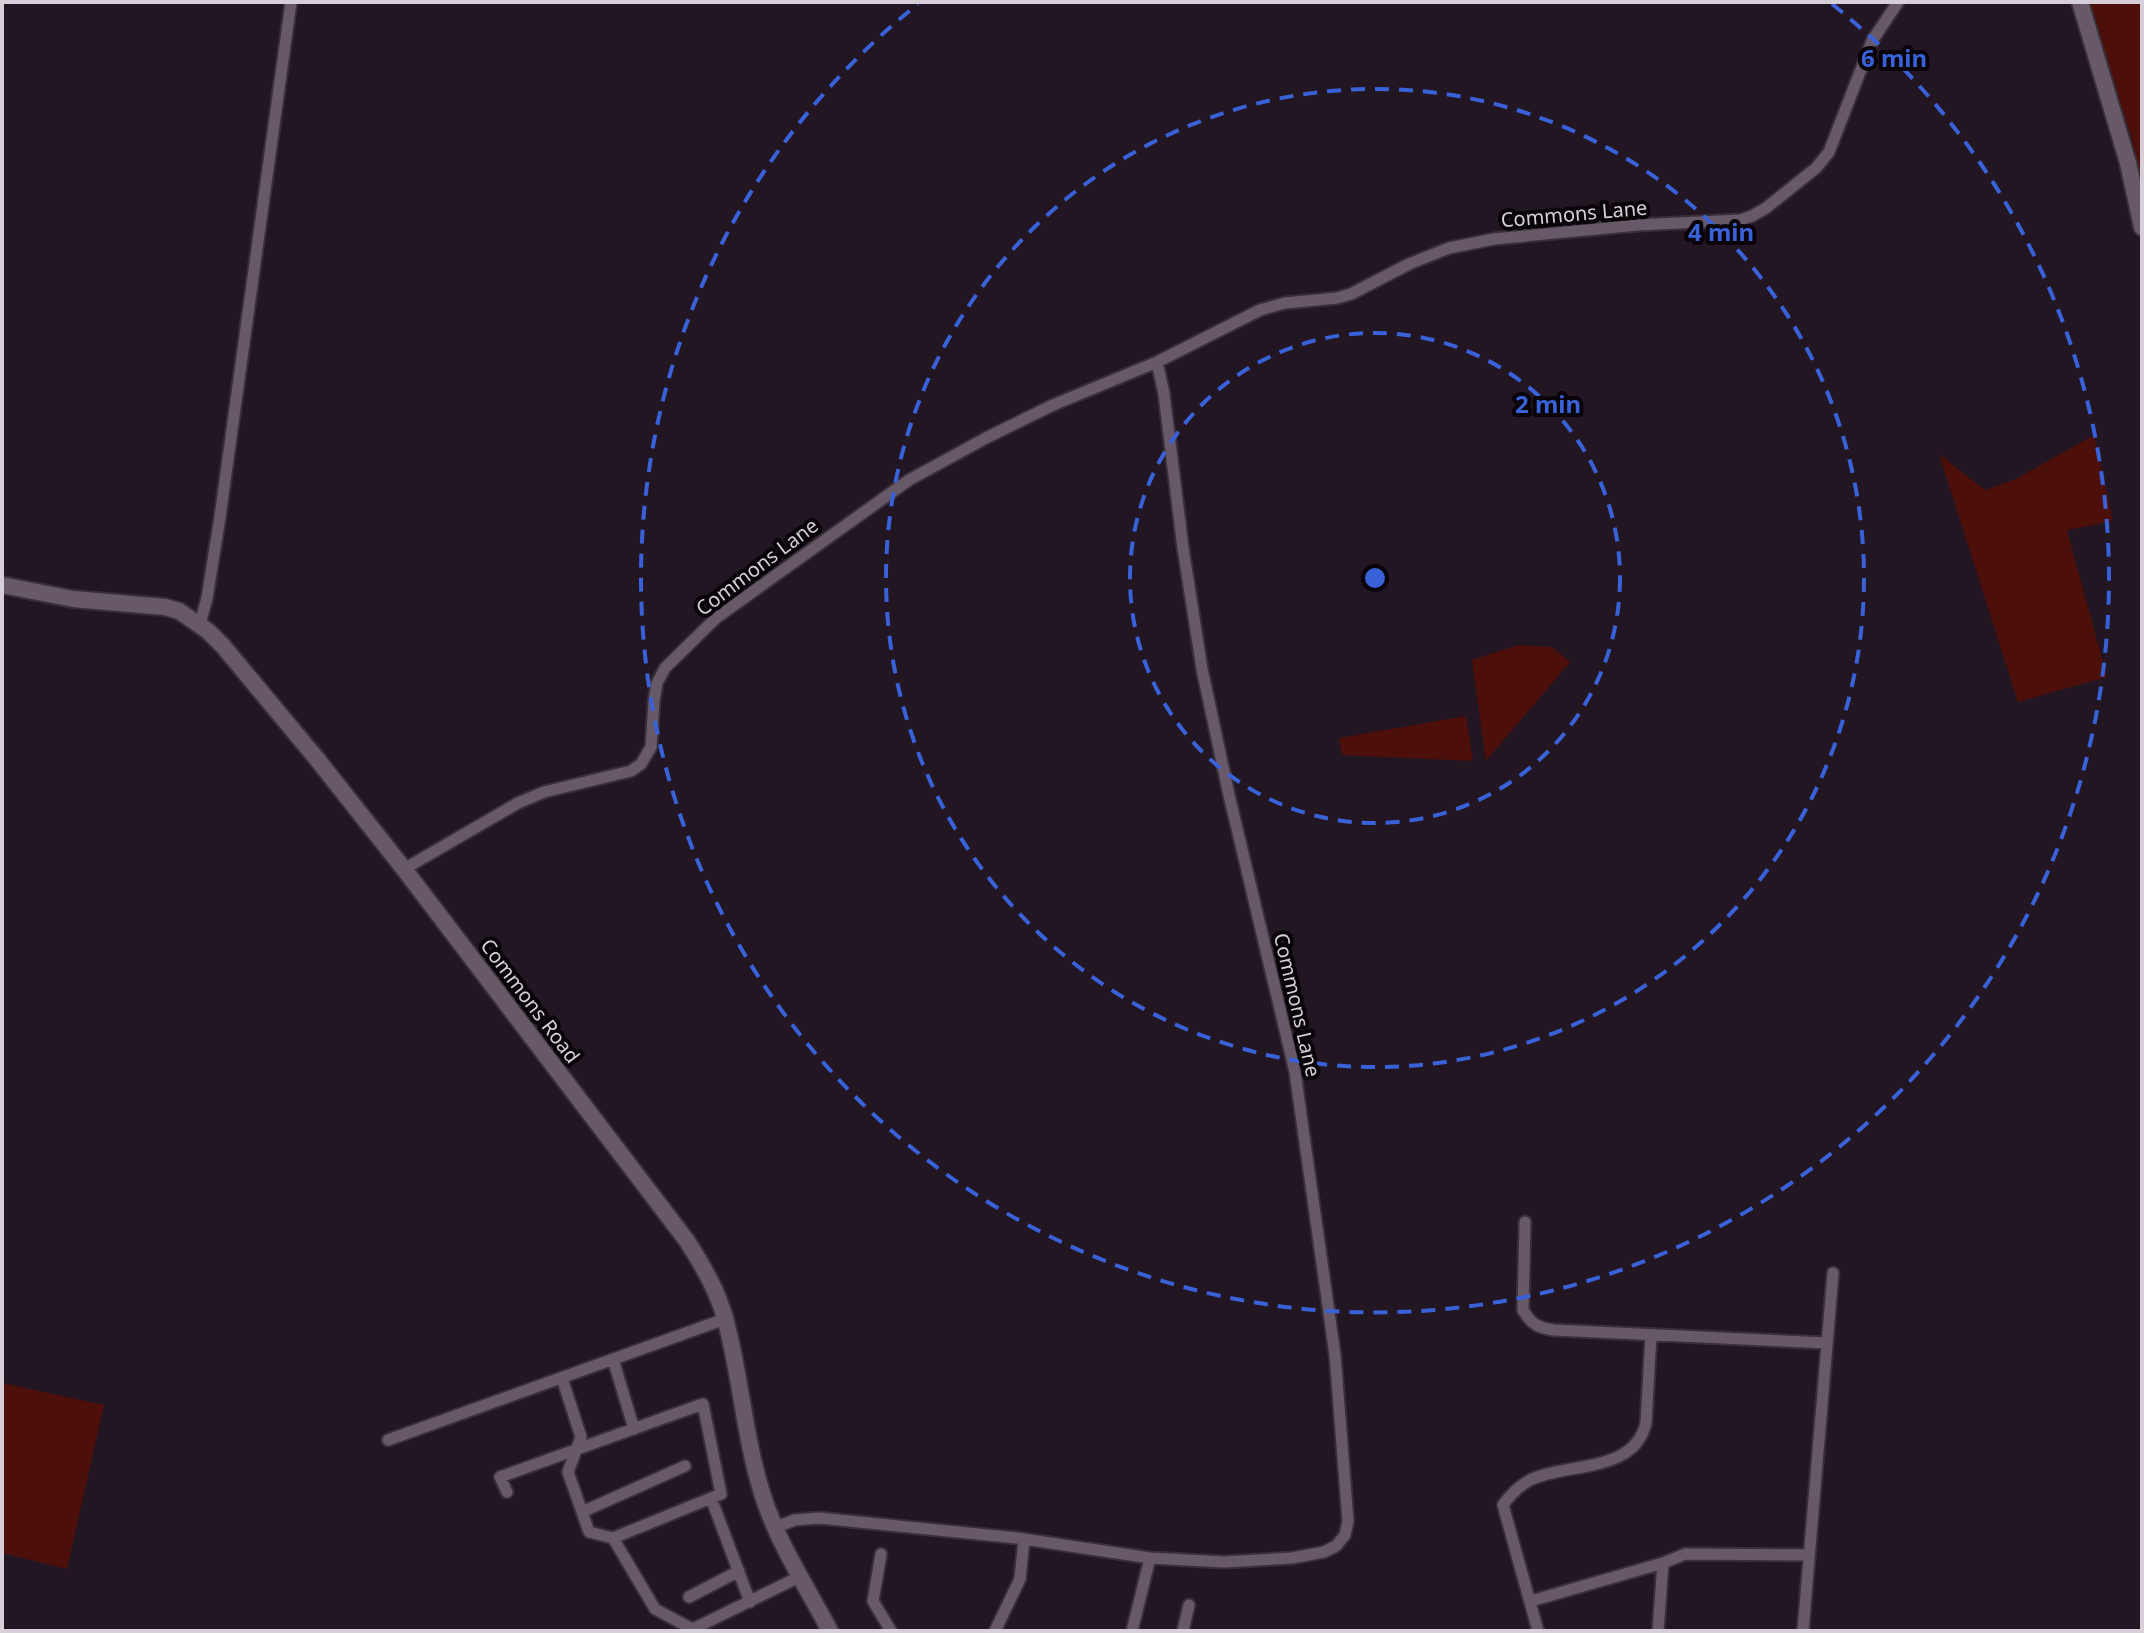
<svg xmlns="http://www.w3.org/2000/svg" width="2144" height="1633" font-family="'Noto Sans',sans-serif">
  <rect width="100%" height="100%" fill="#221623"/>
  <path fill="#4c0f0a" d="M2087,2H2142V184L2132,139Z
    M2094,435L2113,521L2067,530L2107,677L2018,702L1939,454L1985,490L2016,479Z
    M1518,645L1552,647L1570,662L1486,761L1472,660Z
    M1466,716L1473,761L1342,755L1339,738Z
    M2,1383L104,1405L67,1569L2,1553Z"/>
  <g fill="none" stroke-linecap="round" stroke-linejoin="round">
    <defs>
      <path id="street" d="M200,624L207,598L220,517L291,2
        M404,869L518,803L544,792L631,771L641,764L651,747L654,701L657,683L665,668L716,618L909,480L986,438L1053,405L1157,362L1260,310L1285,303L1337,298L1351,294L1409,264L1449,248L1494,239L1638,225L1740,220L1752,216L1766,208L1816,168L1829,152L1872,41L1898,2
        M1525,1222L1523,1310C1531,1324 1538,1328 1554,1330L1827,1343
        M613,1359L634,1429
        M388,1440L725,1319
        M507,1492L500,1477C567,1453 635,1428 703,1404L721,1494L613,1538L589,1532L568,1472L581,1437L562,1378
        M711,1498L750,1602
        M582,1512L685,1466
        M776,1527L795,1520L819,1518L1017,1538L1150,1558L1224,1562L1292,1558L1324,1552L1336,1546L1345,1535L1348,1521L1335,1355L1295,1072L1229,795L1202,669L1183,548L1164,394L1157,362
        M613,1538L655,1609L696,1631
        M881,1554L873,1601L891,1631
        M689,1597L739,1571
        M1531,1601L1663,1563L1685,1554L1809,1555
        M693,1629L801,1576
        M995,1631L1020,1579L1024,1539
        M1132,1631L1150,1558
        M1183,1631L1189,1605
        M1538,1631L1503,1505C1510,1495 1519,1486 1530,1480C1567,1462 1634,1474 1646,1423L1651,1335
        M1658,1631L1663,1563
        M1803,1631L1833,1273"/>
      <path id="secondary" d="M2080,2L2128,163L2142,227
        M2,585L73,599L165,607L179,611L208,631L223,646L317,759L404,869L687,1241C703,1266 717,1290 725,1318C741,1376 744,1436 762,1493C777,1542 807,1587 830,1631"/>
    </defs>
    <use href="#street" stroke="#383039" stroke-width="15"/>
    <use href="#secondary" stroke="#383039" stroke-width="20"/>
    <use href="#street" stroke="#675968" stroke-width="11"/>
    <use href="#secondary" stroke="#675968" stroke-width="16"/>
  </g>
  <g fill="none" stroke="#3961d8" stroke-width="4" stroke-dasharray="14 10">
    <circle cx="1375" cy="578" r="245"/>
    <circle cx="1375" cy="578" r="489"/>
    <path d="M1832 4A734 734 0 1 1 918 4"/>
  </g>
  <g text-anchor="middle" stroke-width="8" stroke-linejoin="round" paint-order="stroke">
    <g font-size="20" fill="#d7cfd8" stroke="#080409">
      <text transform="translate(1574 214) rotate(-5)" y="7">Commons Lane</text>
      <text transform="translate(757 567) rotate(-37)" y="7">Commons Lane</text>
      <text transform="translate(530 1001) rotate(53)" y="7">Commons Road</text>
      <text transform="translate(1297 1005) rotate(77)" y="7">Commons Lane</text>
    </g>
  </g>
  <circle cx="1375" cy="578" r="12" fill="#3961d8" stroke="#080409" stroke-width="4"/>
  <g font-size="24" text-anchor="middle" font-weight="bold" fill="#3961d8" stroke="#080409" stroke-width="8" stroke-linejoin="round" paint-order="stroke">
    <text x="1894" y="67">6 min</text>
    <text x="1721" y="241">4 min</text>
    <text x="1548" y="413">2 min</text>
  </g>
  <rect width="2144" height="1633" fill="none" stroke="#d7cfd8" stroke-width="8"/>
</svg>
